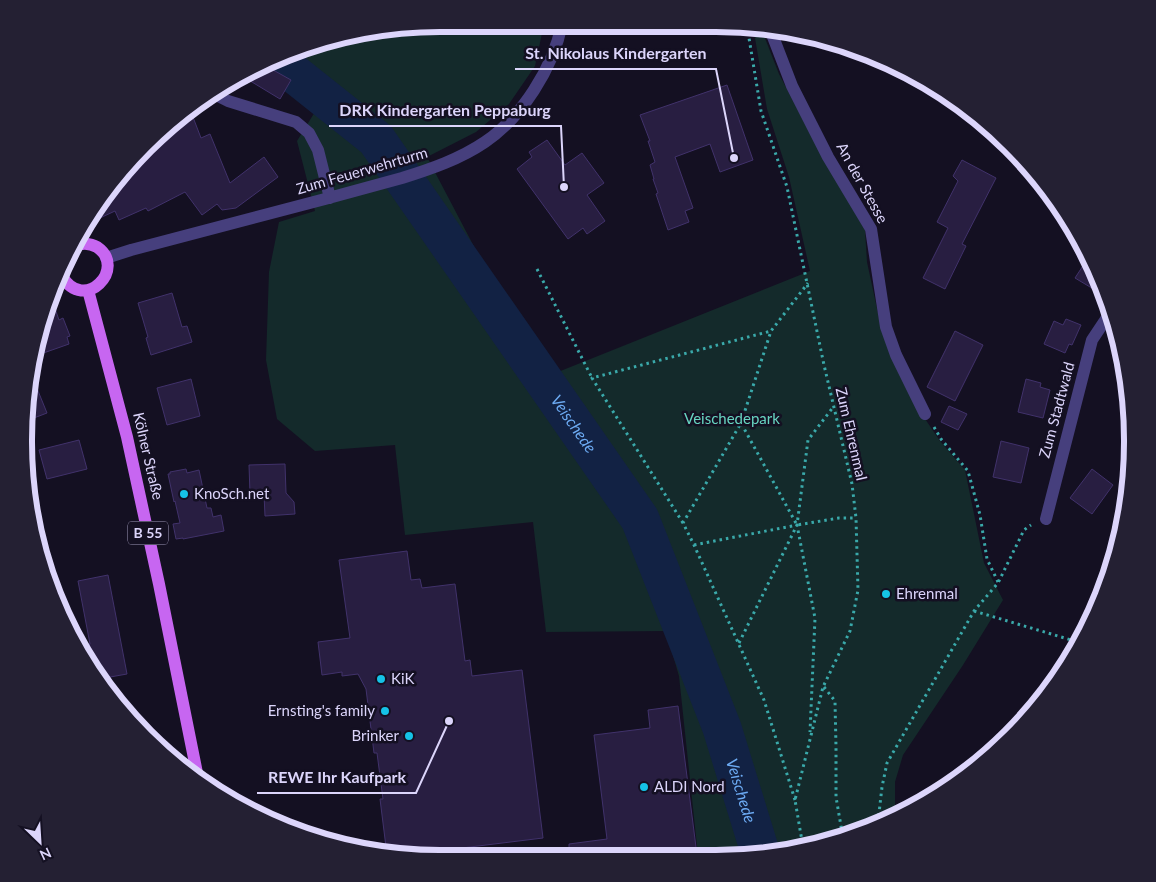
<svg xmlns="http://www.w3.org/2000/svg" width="1156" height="882" font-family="Lato,sans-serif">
  <rect width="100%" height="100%" fill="#141022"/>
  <path fill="#142a2b" d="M441,24H544L535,66L509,104L476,132L427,157L543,378L810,271L789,177L767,109L754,32L756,27L761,28L779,74L821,154L865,230L867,262L882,332L919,410L940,441L965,470L984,563L1003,600L963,665L903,755L895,782V813L849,836L769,855H698L679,676L666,631L546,632L533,522L405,535L395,445L315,451L277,419L266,360L269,272L279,222L315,211L297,141L329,89L287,57L333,38Z"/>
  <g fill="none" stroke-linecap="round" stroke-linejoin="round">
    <path stroke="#122244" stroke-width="39" id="s1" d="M278,61L376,139L640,519L722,728L761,855"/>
  </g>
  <path fill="#281e41" stroke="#41326b" d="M266,66L291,80L280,99L242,76Z
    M727,85L753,160L720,172L710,144L675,157L693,208L685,211L689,222L668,230L656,194L658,193L653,179H654L650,165L655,162L648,141H650L640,115Z
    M191,112L201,138L210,134L230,183L264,157L278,177L236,208L222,210L217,204L202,215L185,192L148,211L146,208L119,220L115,211L85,225L141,152L168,139L165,132Z
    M547,140L565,165L582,153L604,183L587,195L605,221L587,234L583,228L568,239L517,169L532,157L529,152Z
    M962,160L996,178L962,244L966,246L945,289L923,278L948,228L937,222L958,181L953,176Z
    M1088,258L1101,282L1105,296L1075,278Z
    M172,293L182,327L187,326L192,342L151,355L146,338L148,337L138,303Z
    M52,300L59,320L63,318L70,336L67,337L69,344L35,356L38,333Z
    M1066,319L1081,325L1072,345L1069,344L1065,353L1044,344L1054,321L1063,325Z
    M955,331L983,345L955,401L927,387Z
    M32,376L47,413L26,421L28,410Z
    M191,379L200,416L167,425L157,388Z
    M1026,379L1041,383L1040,387L1050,390L1043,418L1018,412Z
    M949,406L967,414L958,430L941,422Z
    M79,440L87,469L47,479L39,450Z
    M1001,441L1029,448L1021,483L993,477Z
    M285,464L286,493L294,502L295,514L265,516L264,494H250L249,465Z
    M186,469L187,473L199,470L207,508H211L213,517L221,515L224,531L183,539V538L176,539L173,524L180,523L175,501L174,502L168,474H170V472Z
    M1092,469L1113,485L1092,514L1070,498Z
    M407,551L411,580L420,579L422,588L455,584L465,661L470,660L472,676L522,670L543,838L405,855H387L380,799H383L377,753H374L366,689L358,674L342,676V672L322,675L318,642L350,638L339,560Z
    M108,575L127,674L99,679L93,670L88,645L90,644L78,581Z
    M678,706L697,855H569V844L607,839L594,735L650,728L648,710Z"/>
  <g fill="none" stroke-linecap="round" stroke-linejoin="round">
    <path stroke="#3aa9aa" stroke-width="3" stroke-dasharray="2.5 4" stroke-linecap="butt" d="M747,26L761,111L787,187L824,365L852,484L856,518L858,590L850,631L823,687L795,800L803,847
      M537,269L592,378
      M741,423L771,331L808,283
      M934,427L941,439L968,471L980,515L987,559L998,582
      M683,523L592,378L771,331
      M694,545L797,525L815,618L810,732
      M974,611L1078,642
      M739,643L797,525L808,440L834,406
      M824,687L835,701L836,747V797L843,838
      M795,800L764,700L694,545L683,523L741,423L797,525L839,518H856
      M878,822L882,787L887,763L974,611L998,583L1024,530L1031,525"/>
    <path stroke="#463f7d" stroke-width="12" d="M562,26L606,24
      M770,29L792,86L828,157L871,229L886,327L896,355L925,414
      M214,94L228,101L296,122L309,133L318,150L330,198
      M106,258L131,250C196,233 261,216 325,199C351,192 377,185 402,178C431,169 460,159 485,142C522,117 553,68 562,24
      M1046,519L1092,340L1110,313"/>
    <path stroke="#c766f1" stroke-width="12" d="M62,276C84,314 128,268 97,247C90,243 81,243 74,246
      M88,290L127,437L159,584L198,778"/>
  </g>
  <g fill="#15c2e7" stroke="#141022" stroke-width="2">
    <circle cx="184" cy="494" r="5"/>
    <circle cx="886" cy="594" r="5"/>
    <circle cx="381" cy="679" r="5"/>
    <circle cx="385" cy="711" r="5"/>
    <circle cx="409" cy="736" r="5"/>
    <circle cx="644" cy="787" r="5"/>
  </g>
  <g text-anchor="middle" stroke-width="5" stroke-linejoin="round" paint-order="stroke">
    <rect fill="#141022" stroke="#a09aba" stroke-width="1" x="128" y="521.5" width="40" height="23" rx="4"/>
    <g font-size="14" font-weight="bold" fill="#dcd5fb">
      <text x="148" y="538">B 55</text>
    </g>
    <g font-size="15" fill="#dcd5fb" stroke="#141022">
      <text transform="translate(362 171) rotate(-16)" y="5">Zum Feuerwehrturm</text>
      <text transform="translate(862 183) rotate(61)" y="5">An der Stesse</text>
      <text transform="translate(1057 410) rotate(-75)" y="5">Zum Stadtwald</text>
      <text transform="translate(851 434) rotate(77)" y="5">Zum Ehrenmal</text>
      <text transform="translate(148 456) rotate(77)" y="5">Kölner Straße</text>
    </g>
    <g font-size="15" fill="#67d4c1" stroke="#141022">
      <text x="732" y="424">Veischedepark</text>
    </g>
    <g font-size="15" fill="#dcd5fb" stroke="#141022" text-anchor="start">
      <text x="194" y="499">KnoSch.net</text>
      <text x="896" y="599">Ehrenmal</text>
      <text x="391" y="684">KiK</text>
      <text x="375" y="716" text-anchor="end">Ernsting's family</text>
      <text x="399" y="741" text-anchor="end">Brinker</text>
      <text x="654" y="792">ALDI Nord</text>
    </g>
    <g font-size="16" font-style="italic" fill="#6caaf2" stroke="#141022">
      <text dy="6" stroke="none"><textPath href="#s1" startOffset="472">Veischede</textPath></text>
      <text dy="6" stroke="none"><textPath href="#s1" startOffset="878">Veischede</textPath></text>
    </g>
  </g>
  <path d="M0 0H1156V882H0ZM440 32H716A408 408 0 0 1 1124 440V442A408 408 0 0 1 716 850H440A408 408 0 0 1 32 442V440A408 408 0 0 1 440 32Z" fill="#242033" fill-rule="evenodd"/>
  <path fill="none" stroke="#dcd5fb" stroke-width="6" d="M440 32H716A408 408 0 0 1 1124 440V442A408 408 0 0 1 716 850H440A408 408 0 0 1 32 442V440A408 408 0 0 1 440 32Z"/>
  <path fill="none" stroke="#dcd5fb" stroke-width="2" d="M734 158L716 69H515M564 187L561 126H329M449 721L416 793H257"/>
  <g fill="#dcd5fb" stroke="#141022" stroke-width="2">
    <circle cx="734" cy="158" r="5"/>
    <circle cx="564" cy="187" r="5"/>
    <circle cx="449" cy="721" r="5"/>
  </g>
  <g font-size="16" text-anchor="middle" font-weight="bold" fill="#dcd5fb" stroke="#141022" stroke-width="5" stroke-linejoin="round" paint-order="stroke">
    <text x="616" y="59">St. Nikolaus Kindergarten</text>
    <text x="445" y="116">DRK Kindergarten Peppaburg</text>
    <text x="337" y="783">REWE Ihr Kaufpark</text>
  </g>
  <g transform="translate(40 842) rotate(155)" stroke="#141022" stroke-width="4" paint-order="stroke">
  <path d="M0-4L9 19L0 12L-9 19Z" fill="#dcd5fb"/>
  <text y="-8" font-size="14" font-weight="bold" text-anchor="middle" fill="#dcd5fb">N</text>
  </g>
</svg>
